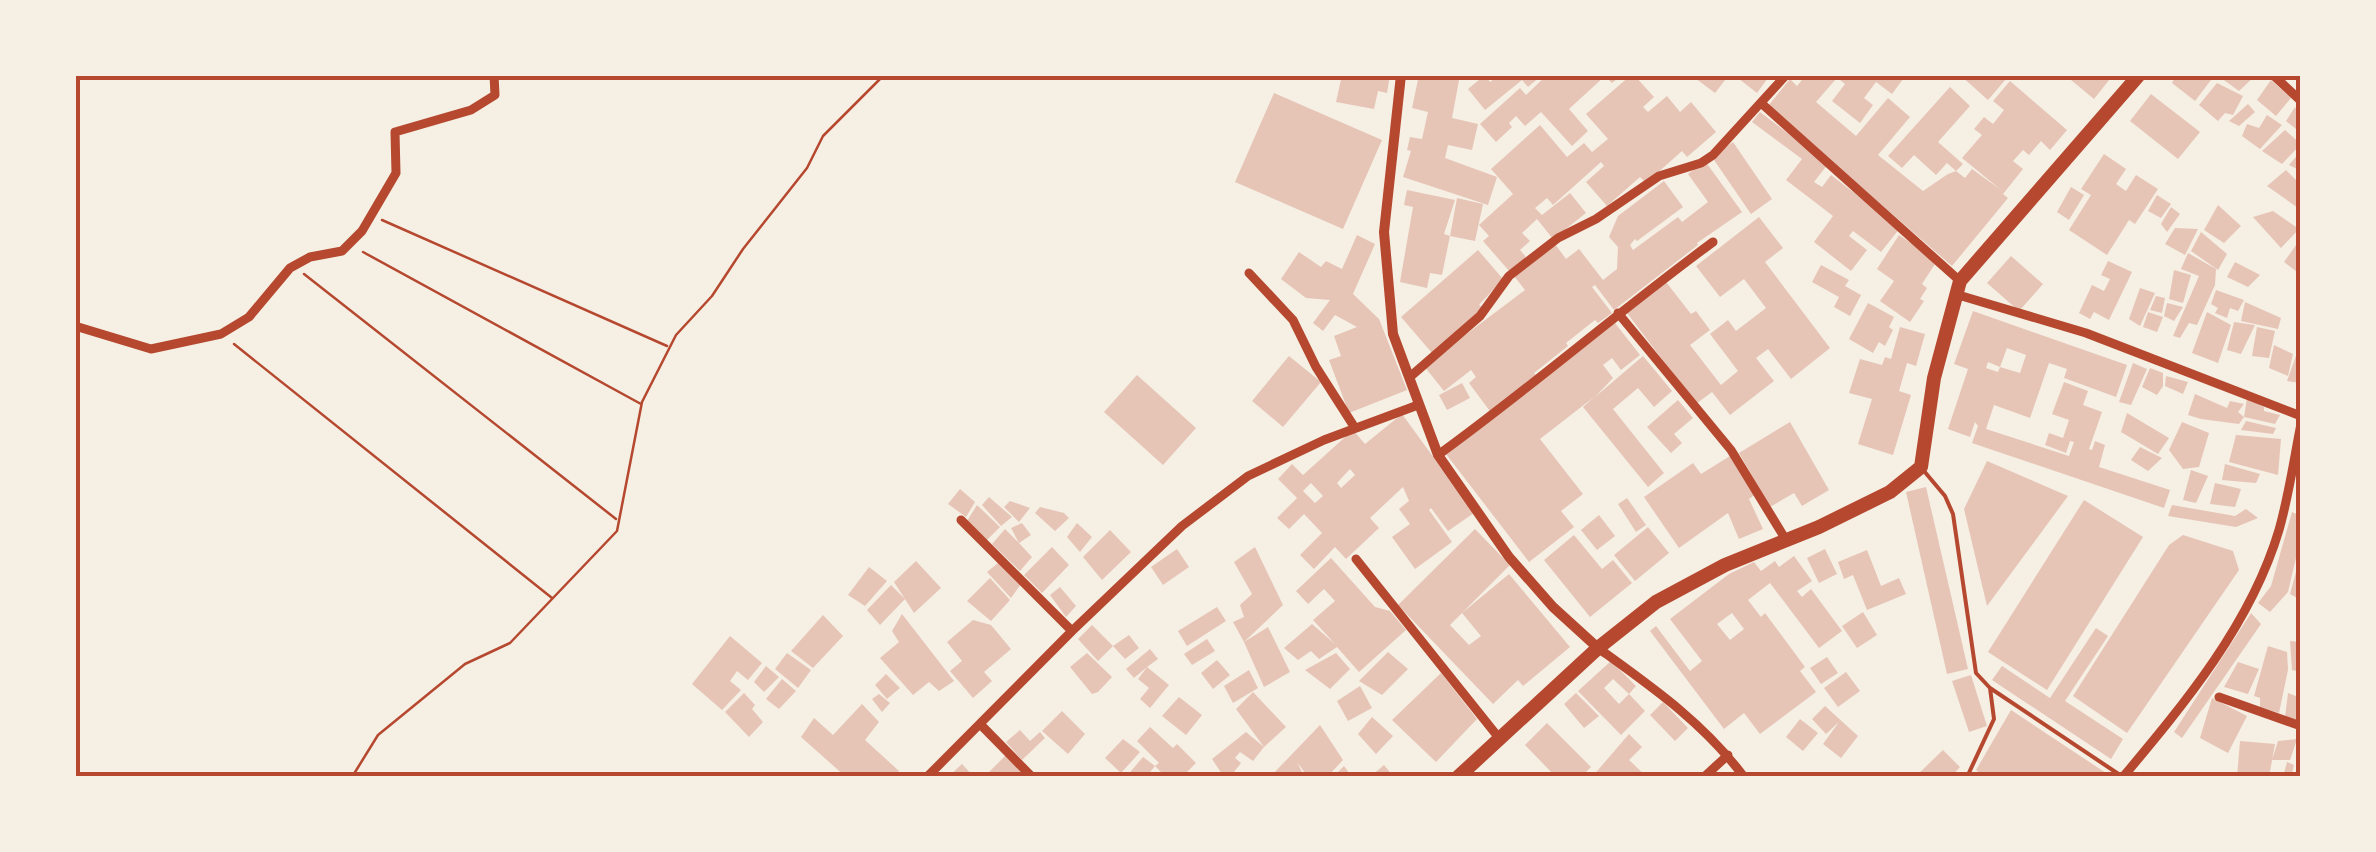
<svg xmlns="http://www.w3.org/2000/svg" width="2376" height="852" font-family="Quicksand,sans-serif">
  <rect width="100%" height="100%" fill="#f6efe4"/>
  <path fill="#e6c5b7" fill-rule="evenodd" d="M1342,75H1390L1387,93L1378,91L1374,109L1336,102Z
    M1419,75H1460L1452,118L1478,124L1472,150L1448,145L1445,158L1497,177L1488,205L1403,177L1411,151L1407,150L1410,137L1422,139L1428,112L1412,108Z
    M1485,75L1490,82L1499,75H1542L1528,87L1522,80L1485,110L1468,89Z
    M1547,75H1622L1612,83L1605,76L1569,109L1588,131L1572,146L1541,112L1525,126L1516,116L1509,123L1512,127L1496,142L1480,124L1520,88L1526,95Z
    M1631,75H1634L1654,97L1643,107L1648,112L1667,96L1680,112L1691,102L1716,132L1687,157L1682,151L1646,183L1640,177L1607,206L1586,182L1604,166L1601,162L1553,205L1547,198L1535,208L1542,215L1570,193L1586,213L1553,239L1537,219L1522,233L1530,241L1520,250L1526,257L1510,272L1483,241L1489,236L1479,225L1513,194L1491,169L1540,125L1567,157L1584,143L1592,152L1608,139L1586,114Z
    M1691,75H1729L1715,93Z
    M1734,75H1770L1757,93Z
    M1806,75H1831L1836,79L1816,102L1856,136L1888,98L1910,117L1878,155L1923,191L1948,174L1956,171L1965,178L1972,169L2001,190L1962,158L1982,135L1974,129L1984,117L1993,124L2004,110L1993,101L2010,81L2067,130L2050,150L2041,141L2029,155L2023,150L2013,161L2023,169L2003,194L2008,198L1952,266L1768,106L1790,79L1797,86Z
    M1834,75H1906L1892,94L1876,82L1864,98L1873,105L1860,123L1832,101L1845,84Z
    M1960,75H2002L2006,79L1988,100Z
    M2065,75H2113L2094,99Z
    M2176,75H2203L2211,80L2195,101L2172,83Z
    M2217,75H2256L2239,91Z
    M2271,80L2291,98L2276,116L2257,100Z
    M2217,83L2243,96L2233,115L2225,113L2218,121L2199,105Z
    M1950,87L1970,106L1938,142L1963,164L1956,171L1947,163L1936,175L1914,155L1902,168L1888,156Z
    M1274,93L1382,140L1343,229L1235,182Z
    M2151,94L2200,132L2178,159L2130,121Z
    M2248,104L2255,112L2239,126L2229,121Z
    M2295,107L2301,119V133L2286,121Z
    M1760,112L1828,164L1814,182L1822,187L1831,175L1900,228L1881,252L1853,231L1849,236L1867,250L1851,271L1814,242L1833,216L1786,180L1802,159L1752,122Z
    M2267,115L2282,125L2260,149L2242,136L2247,124L2259,128Z
    M2285,130L2301,144L2282,164L2262,151Z
    M1733,142L1772,199L1751,214L1712,157Z
    M2301,151V171L2289,165Z
    M2104,154L2126,169L2116,184L2126,191L2136,175L2158,189L2135,224L2129,220L2107,255L2069,230L2091,195L2081,189Z
    M1705,161L1742,212L1697,243L1698,245L1614,310L1595,285L1592,287L1612,313L1598,323L1595,320L1566,343L1568,346L1534,373L1538,378L1492,414L1469,383L1476,377L1471,370L1444,391L1424,366L1525,290L1514,276L1555,244L1566,259L1579,249L1603,280L1617,269L1618,247L1609,237L1618,216L1664,181L1683,207L1637,241L1635,239L1630,245L1633,250L1678,217L1682,222L1708,202L1688,174Z
    M2286,170L2301,185V210L2267,186Z
    M2071,187L2084,195L2069,220L2057,212Z
    M1407,190L1455,200L1444,234L1450,236L1457,198L1483,204L1475,241L1450,236L1442,275L1430,273L1427,288L1400,282L1413,207L1404,205Z
    M2157,195L2171,204L2161,218L2148,211Z
    M2218,205L2241,226L2224,243L2204,230Z
    M2171,207L2180,214L2167,232L2161,224Z
    M2273,211L2299,229L2281,248L2253,217Z
    M1759,217L1783,248L1765,262L1830,348L1791,379L1768,349L1756,358L1774,381L1730,415L1712,392L1696,404L1627,313L1666,282L1691,314L1696,311L1710,330L1690,345L1721,385L1738,371L1710,334L1728,320L1736,331L1766,308L1744,279L1720,297L1696,266Z
    M2175,228L2198,229L2185,255L2165,244Z
    M2201,232L2227,254L2218,270L2191,251Z
    M1357,235L1375,244L1353,294L1379,319L1407,390L1349,413L1329,360L1341,356L1334,336L1357,327L1335,315L1323,331L1313,323L1330,300L1306,298L1281,279L1299,252L1321,267L1326,261L1342,269Z
    M1899,235L1937,261L1922,284L1927,288L1920,299L1924,301L1910,322L1880,301L1894,281L1877,269Z
    M2301,238V275L2284,262Z
    M1478,250L1503,279L1479,305L1483,308L1432,353L1401,317Z
    M2188,253L2216,269L2215,285L2197,325L2189,323L2180,338L2173,336L2199,276L2181,269Z
    M2011,256L2043,284L2019,311L1987,283Z
    M2108,261L2132,272L2109,320L2094,312L2090,319L2079,313L2092,285L2104,291L2110,279L2101,275Z
    M2235,262L2260,275L2248,287L2227,277Z
    M1821,265L1849,280L1845,286L1861,295L1850,316L1834,307L1839,297L1812,282Z
    M2174,270L2191,275L2183,303L2169,299Z
    M2140,288L2155,293L2140,326L2129,319Z
    M2216,290L2244,300L2238,311L2230,308L2227,318L2215,313L2218,308L2211,304Z
    M2156,296L2165,298L2162,313L2150,310Z
    M2245,302L2281,318L2278,329L2241,321Z
    M1868,303L1894,317L1889,327L1893,330L1885,346L1879,342L1873,353L1849,339Z
    M2167,303L2183,307L2174,321L2164,316Z
    M1973,311L2127,365L2116,397L2064,378L2067,369L2049,363L2030,418L1994,405L1986,429L2069,456L2074,442L2070,441L2066,453L2045,445L2049,433L2063,438L2069,420L2052,414L2064,382L2088,391L2083,405L2102,412L2089,449L2092,450L2095,441L2105,445L2099,467L2170,490L2164,508L1972,443L1978,426L1975,422L1970,437L1948,429L1968,369L1954,364ZM2007,348L2026,355L2020,373L2000,367L1998,372L1986,368L1988,362L2000,367Z
    M2148,312L2163,317L2157,332L2143,327Z
    M2207,312L2231,325L2218,363L2192,353Z
    M2234,322L2255,325L2241,354L2227,350Z
    M1615,323L1640,355L1621,370L1612,358L1603,365L1613,378L1595,397L1643,356L1672,391L1654,407L1638,388L1613,409L1664,473L1648,487L1583,407L1594,397L1540,439L1583,494L1561,511L1574,527L1529,562L1446,454Z
    M1900,327L1925,334L1916,366L1907,363L1899,391L1911,395L1893,455L1858,444L1872,399L1849,393L1860,359L1882,365L1885,357L1891,359Z
    M2257,327L2275,331L2269,358L2252,356Z
    M2301,342V394L2296,392L2300,383L2287,381Z
    M2274,345L2293,354L2288,376L2269,368Z
    M1289,356L1321,382L1283,427L1252,401Z
    M2133,363L2147,369L2131,405L2119,402Z
    M2150,368L2163,373V386L2157,395L2142,387Z
    M1137,375L1196,428L1163,465L1104,412Z
    M2166,376L2188,382L2183,394L2165,386Z
    M1462,383L1470,398L1447,410L1439,395Z
    M2195,394L2227,408L2230,401L2244,404L2238,412L2244,417L2247,398L2264,407V411L2280,415L2275,424L2244,417L2239,424L2201,419L2188,415Z
    M1678,400L1693,418L1674,434L1682,443L1671,453L1647,427Z
    M2127,413L2169,438L2158,454L2121,432Z
    M1402,414L1474,513L1448,531L1431,508L1429,510L1452,542L1415,569L1392,537L1410,524L1399,509L1409,501L1403,487L1370,518L1379,528L1346,559L1335,547L1314,569L1300,555L1322,533L1304,514L1289,529L1277,518L1297,498L1278,479L1292,464L1303,475L1353,430L1365,444ZM1350,469L1355,475L1341,488L1337,483ZM1311,483L1323,496L1315,503L1303,491Z
    M2246,421L2276,428L2273,434L2241,430Z
    M1790,422L1829,490L1802,506L1794,493L1770,507L1739,453Z
    M2182,422L2209,433L2199,467L2183,469L2169,450Z
    M2236,435L2281,439L2278,475L2229,462Z
    M2140,447L2162,458L2148,471L2131,460Z
    M1730,456L1754,495L1749,499L1763,529L1739,539L1728,513L1679,548L1644,497L1693,463L1701,474Z
    M1987,461L2068,496L1987,606L1964,509Z
    M2225,464L2260,474L2256,483L2222,480Z
    M2191,470L2208,476L2196,503L2183,500Z
    M2215,483L2241,489L2235,507L2210,504Z
    M1926,487L1968,669L1947,674L1906,492Z
    M960,489L975,502L966,517L948,504Z
    M989,497L1012,517L1001,526L982,505Z
    M1627,498L1646,525L1636,532L1618,504Z
    M2084,500L2143,537L2047,690L1988,652Z
    M1010,501L1030,508L1019,522L1004,507Z
    M977,505L1000,527L986,541L967,521Z
    M2172,505L2235,516L2246,509L2258,518L2236,527L2168,516Z
    M1040,507L1064,513L1069,518L1055,531L1035,513Z
    M2292,512L2301,516V537L2288,592L2270,612L2258,603L2271,586Z
    M1599,515L1615,536L1597,550L1581,530Z
    M1022,523L1031,535L1019,543L1032,557L1020,571L992,544L1005,529L1019,543L1011,528Z
    M1077,523L1092,537L1080,552L1067,537Z
    M1648,527L1669,553L1635,581L1614,555Z
    M1475,529L1510,565L1450,625L1469,645L1481,636L1462,613L1509,574L1570,647L1523,686L1518,680L1493,704L1398,605Z
    M1110,530L1131,552L1102,580L1083,557Z
    M1574,535L1602,569L1613,560L1632,583L1590,617L1544,560Z
    M2183,535L2233,551L2239,570L2127,733L2073,696L2169,545Z
    M1052,547L1069,565L1042,593L1024,575Z
    M1255,547L1283,605L1244,642L1233,622L1244,617L1240,605L1252,594L1234,562Z
    M1177,549L1189,567L1163,585L1151,567Z
    M1825,549L1837,574L1819,583L1807,558Z
    M1867,550L1881,586L1899,578L1906,594L1867,610L1853,575L1844,579L1838,562Z
    M1794,556L1812,581L1797,591L1802,597L1811,589L1842,631L1819,648L1770,583L1748,600L1761,617L1765,613L1805,667L1800,671L1816,692L1760,734L1744,713L1724,729L1650,631L1656,626L1690,671L1702,661L1670,619L1729,574L1754,562L1761,571L1775,561L1779,567ZM1732,613L1744,629L1730,640L1717,624Z
    M2300,557L2301,558V600L2290,594Z
    M1331,558L1375,607L1390,611L1406,630L1359,672L1337,647L1319,659L1311,651L1298,660L1284,648L1312,624L1335,644L1313,620L1335,601L1324,589L1308,604L1296,591Z
    M916,561L941,588L914,613L894,582Z
    M998,563L1021,584L1011,598L987,572Z
    M869,567L887,581L865,606L848,595Z
    M990,578L1010,600L991,621L967,601Z
    M891,585L905,599L880,625L867,610Z
    M1060,587L1076,606L1066,617L1050,595Z
    M1217,607L1226,621L1187,646L1178,631Z
    M1863,612L1877,635L1857,648L1842,626Z
    M2251,613L2261,624L2182,738L2174,732Z
    M902,614L954,681L939,691L929,682L913,695L880,658L899,642L892,631Z
    M823,615L843,636L813,668L791,651Z
    M973,620L991,625L1011,649L984,672L992,681L973,698L950,671L962,661L947,642Z
    M1092,625L1113,646L1129,635L1139,648L1125,659L1113,646L1098,661L1078,639Z
    M1268,627L1290,672L1264,687L1244,642Z
    M2096,628L2108,636L2065,701L2123,739L2111,759L1992,680L2002,666L2050,698Z
    M730,636L762,663L748,680L737,671L730,681L741,690L722,710L692,684Z
    M1207,639L1215,651L1192,665L1184,654Z
    M2290,641L2301,642V672L2292,670Z
    M2268,646L2287,652L2288,670L2279,713L2260,707V698L2254,696Z
    M1150,649L1158,659L1147,667L1169,685L1150,708L1140,699L1149,688L1138,679L1147,667L1134,678L1126,669Z
    M1388,652L1408,669L1382,695L1359,681Z
    M787,653L811,670L798,688L775,669Z
    M1087,653L1112,677L1098,692L1092,694L1070,667Z
    M1336,653L1350,669L1330,689L1305,670Z
    M1827,657L1838,673L1821,684L1810,668Z
    M1217,660L1230,675L1213,689L1201,673Z
    M1611,661L1636,686L1629,694L1613,679L1604,688L1619,704L1629,694L1645,711L1621,735L1578,691Z
    M2238,662L2259,669L2248,694L2224,687Z
    M766,666L779,677L764,692L754,682Z
    M1249,670L1258,688L1233,703L1224,686Z
    M1846,672L1860,691L1838,707L1824,688Z
    M1441,673L1477,719L1436,762L1392,720Z
    M886,674L900,688L887,699L875,685Z
    M1971,675L1987,726L1969,732L1952,681Z
    M782,679L796,691L779,709L766,699Z
    M1360,686L1372,708L1348,721L1337,701Z
    M1253,692L1286,727L1264,747L1236,709Z
    M744,693L755,705L752,709L763,722L749,737L725,712Z
    M1576,693L1599,716L1584,728L1564,704Z
    M2288,693L2301,698V721L2285,717Z
    M879,694L890,703L882,712L872,699Z
    M1179,697L1202,715L1186,735L1162,716Z
    M2212,698L2247,716L2228,753L2200,738Z
    M1663,702L1688,728L1675,741L1650,715Z
    M862,704L879,722L865,740L899,771L895,777H846L801,737L814,718L833,735Z
    M1825,706L1858,736L1841,758L1823,744L1839,722L1826,734L1812,719Z
    M2011,710L2112,777H1985L1976,770Z
    M1062,711L1085,734L1068,754L1042,731Z
    M1372,717L1393,736L1376,754L1358,734Z
    M1800,719L1818,733L1803,751L1786,737Z
    M1547,723L1591,767L1581,777H1556L1525,745Z
    M1320,725L1343,760L1327,777H1308L1297,762L1303,774L1300,777H1270Z
    M1150,727L1173,748L1177,744L1196,763L1182,777H1166L1155,766L1159,763L1137,741Z
    M1020,730L1030,741L1040,732L1045,738L1022,760L1006,742Z
    M1246,732L1264,747L1253,761L1240,752L1235,758L1241,763L1230,777H1224L1212,759Z
    M1629,734L1642,747L1629,760L1647,777H1623L1618,772L1613,777H1592Z
    M1123,739L1140,752L1121,773L1105,758Z
    M2297,739L2290,760H2272L2278,741Z
    M2240,741L2275,744L2269,777H2237Z
    M1943,750L1960,767L1951,777H1915Z
    M1006,755L1028,777H984Z
    M1143,757L1155,766L1146,777H1126Z
    M2287,762L2294,765L2291,777H2283Z
    M962,764L974,777H948Z
    M1384,765L1394,777H1370Z
    M1344,766L1352,777H1333Z"/>
  <g fill="none" stroke-linecap="round" stroke-linejoin="round">
    <path stroke="#b5482f" stroke-width="2.5" d="M382,220L667,346
      M363,252L641,404
      M304,274L616,519
      M234,344L552,598
      M352,777L378,735L465,664L510,643L617,531L642,402L676,335L712,296L743,249L807,168L823,136L884,75"/>
    <path stroke="#b5482f" stroke-width="4" d="M1924,471L1945,496L1953,514L1976,673L1990,688L2120,775
      M1967,777L1994,719L1990,688"/>
    <path stroke="#b5482f" stroke-width="9" d="M2273,75L2301,101
      M1761,103L1960,281
      M1249,273L1293,320L1316,367L1355,428
      M1955,294L2086,333L2301,416
      M1618,313L1731,450L1786,540
      M75,326L151,349L221,334L249,317L290,268L310,257L342,251L362,231L396,173L395,132L471,110L495,95L494,75
      M1411,376L1480,316L1509,276L1558,238L1596,219L1659,176L1701,163L1713,155L1786,75
      M1438,455C1532,387 1619,311 1713,242
      M961,520L1072,631
      M1356,559L1499,738
      M1598,648C1652,687 1704,723 1744,777
      M2219,697L2301,726
      M980,724L1032,777
      M927,777L1072,631L1182,526L1248,476L1324,440L1418,405
      M1704,777L1728,755
      M2123,777C2185,703 2251,624 2279,530C2289,495 2294,459 2301,424"/>
    <path stroke="#b5482f" stroke-width="10" d="M1401,75L1384,232L1393,334L1438,455L1509,557L1553,607L1598,648"/>
    <path stroke="#b5482f" stroke-width="14" d="M1458,777L1598,648L1656,602L1725,565L1819,527L1890,492L1921,467L1934,378L1960,281L2139,75"/>
  </g>
  <rect width="2376" height="852" fill="none" stroke="#f6efe4" stroke-width="155"/>
  <rect x="78" y="78" width="2220" height="696" fill="none" stroke="#b5482f" stroke-width="4"/>
</svg>
